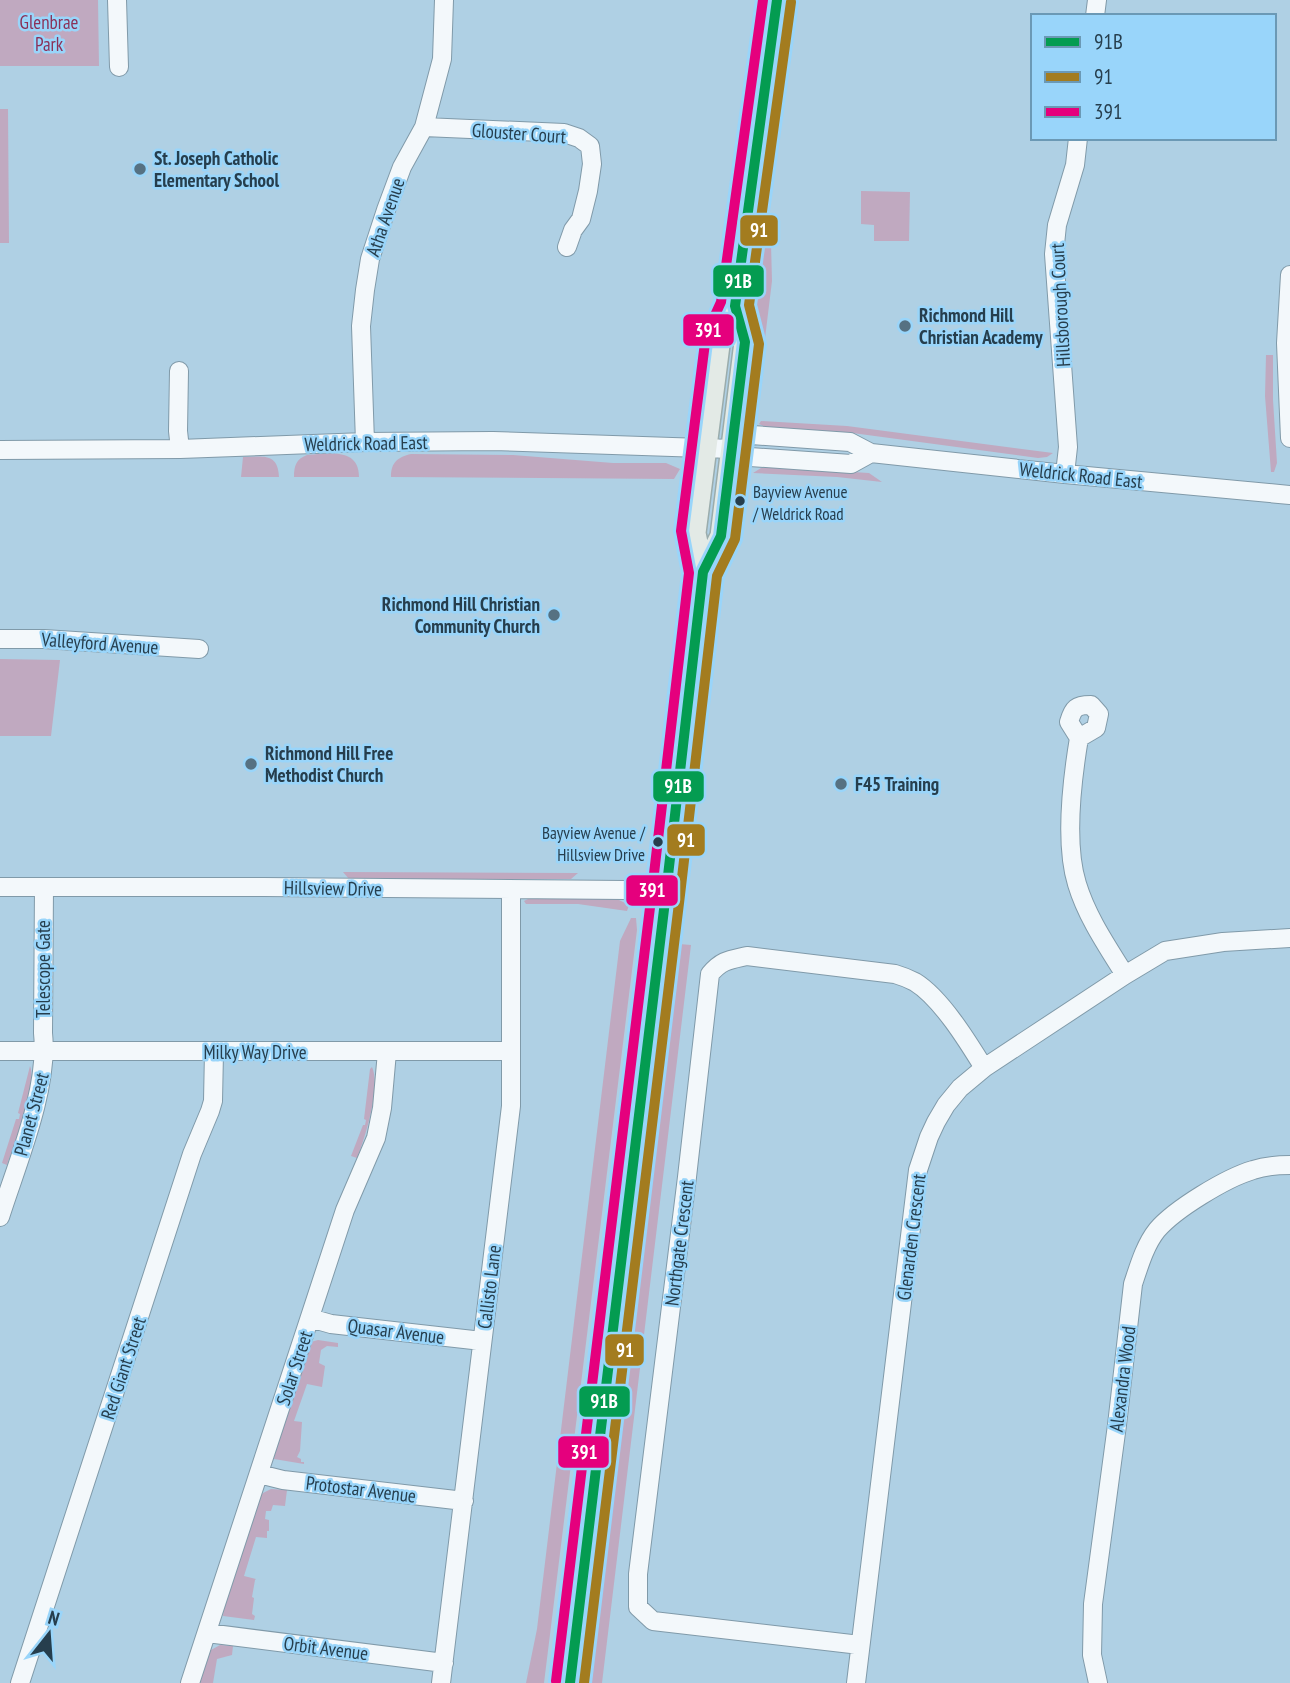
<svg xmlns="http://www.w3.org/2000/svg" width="1290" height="1683" font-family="'PT Sans Narrow',sans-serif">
  <rect width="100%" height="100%" fill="#afd0e4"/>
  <path fill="#c0a9c0" d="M0,0H98L99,66H0Z
    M0,109H8L9,243H0Z
    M861,191L910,192L909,241H874V225L861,224Z
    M773,219L771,243L772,281L756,412L751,415L748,410L746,396L765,233L768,225Z
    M1266,355H1273V400L1277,463L1274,472H1271L1265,396Z
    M761,421L847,426L1053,453L1047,457L1038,458L845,432L768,428L759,424Z
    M411,454L513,455L613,463H666L680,469L674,479L391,477C391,462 398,457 411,454Z
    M307,455C328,454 359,447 359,477H294C294,466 296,459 307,455Z
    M243,457C262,457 278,452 279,477H241Z
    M771,467L869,473L882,482L837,477L753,473L761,468Z
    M0,659L60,660L51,736H0Z
    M343,872L578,873L571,879H349Z
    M536,898L617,899L629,905L627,911L578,904H526L524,901L528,899Z
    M631,918H636L637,930L544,1683H526L537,1629L620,941Z
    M679,944L691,945L602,1683H589Z
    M30,1066C38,1085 14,1144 7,1165L2,1163L16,1119H19L20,1114L18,1113Z
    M372,1067C381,1086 365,1139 357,1158L351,1156L363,1125H365L366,1120L364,1119L370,1069Z
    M318,1340L338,1343V1347L327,1346L321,1350L319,1363L325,1366L322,1387L307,1384L294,1421L302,1422L300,1451L297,1457L301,1459V1462H304V1464L274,1459L275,1452L311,1342Z
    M271,1489L287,1490L285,1506L273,1505L271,1511H266L265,1519L269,1520V1531H267V1538L256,1537L244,1576L256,1579L255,1580L252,1597L254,1598L252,1614L255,1616L254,1620L223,1616L224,1606L260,1497L263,1493Z
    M220,1645L233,1646L232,1655L217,1659L213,1683H199L211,1650Z"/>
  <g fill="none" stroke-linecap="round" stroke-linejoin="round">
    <defs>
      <path id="minor" d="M117,0L119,67
        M1095,16L1097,0
        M424,127L564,133L579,138L590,146L592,164L588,191L581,219L573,230L567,247
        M1290,275L1286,343L1290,438
        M179,371L178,431L180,449
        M365,442L361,326L365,290L370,259L386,210L402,167L424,127L442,59L444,0
        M732,449L752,435L850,442L871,453L1065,474L1290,495
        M0,450L180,449L365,442L493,441L732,449L750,457L851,464L871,453
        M1065,474L1068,447L1054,254L1057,225L1075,165L1078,138
        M0,639H44L199,649
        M1079,738L1069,722C1073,708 1076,705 1091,705L1099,714L1096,728L1079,738C1072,780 1064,842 1077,884C1087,917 1107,946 1125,975
        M0,887H264L626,890L666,893
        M0,1051H511
        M0,1217C17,1163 49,1089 43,1033L44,887
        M310,1318L331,1324L482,1341
        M259,1474L283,1480L464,1501
        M207,1633L444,1663
        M860,1645L653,1621L638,1607V1574L687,1177L710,974C722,960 729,960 747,956L895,974C902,976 909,979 915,982C941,998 968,1042 984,1068
        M20,1683L192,1154L210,1111L213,1101L214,1052
        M190,1683L345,1210L376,1138L382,1108L387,1052
        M441,1683L511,1106V889
        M856,1683L918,1170L929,1137L936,1122L946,1105L960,1088L984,1068L1125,975L1165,951L1223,942L1290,938
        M1098,1683L1092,1655L1093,1604L1117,1425L1133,1284C1139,1266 1145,1245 1157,1230C1175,1209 1226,1178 1253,1170C1265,1166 1277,1165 1290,1165"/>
      <path id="major" d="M703,572L721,536L745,342L735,306
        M570,1683L666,893L703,572L695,533L720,337L735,306L777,0"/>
    </defs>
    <use href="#minor" stroke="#809aa9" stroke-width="20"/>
    <use href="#major" stroke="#9aacac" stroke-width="24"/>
    <use href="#minor" stroke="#f3f8fb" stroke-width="18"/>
    <use href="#major" stroke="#e3eae6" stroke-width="21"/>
    <defs>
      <path id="bus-1" d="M570,1683L666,893L703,572L721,536L745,342L735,306L777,0"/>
      <path id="bus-2" d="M584,1683L680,895L717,576L735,539L759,344L749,305L791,2"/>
      <path id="bus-3" d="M556,1681L652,891L689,573L681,531L706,335L721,302L763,0"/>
    </defs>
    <use href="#bus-1" stroke="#99d5fa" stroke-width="16"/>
    <use href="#bus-2" stroke="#99d5fa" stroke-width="16"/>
    <use href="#bus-3" stroke="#99d5fa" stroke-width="16"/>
    <use href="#bus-1" stroke="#049c51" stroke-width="10"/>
    <use href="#bus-2" stroke="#a37c1f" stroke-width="10"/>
    <use href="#bus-3" stroke="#e5007d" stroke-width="10"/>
  </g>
  <g fill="#567182" stroke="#99d5fa" stroke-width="2.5">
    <circle cx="140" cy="169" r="7"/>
    <circle cx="905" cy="326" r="7"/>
    <circle cx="554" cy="615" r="7"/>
    <circle cx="251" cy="764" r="7"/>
    <circle cx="841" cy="784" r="7"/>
  </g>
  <g fill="#263e4d" stroke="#99d5fa" stroke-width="2.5">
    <circle cx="740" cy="501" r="6"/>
    <circle cx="658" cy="842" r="6"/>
  </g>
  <g text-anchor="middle" stroke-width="5" stroke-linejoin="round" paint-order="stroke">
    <g font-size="17" fill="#263e4d" stroke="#99d5fa" text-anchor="start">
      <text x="753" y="498">Bayview Avenue<tspan x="753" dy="22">/ Weldrick Road</tspan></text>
      <text x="645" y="839" text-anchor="end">Bayview Avenue /<tspan x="645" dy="22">Hillsview Drive</tspan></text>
    </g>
    <g font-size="19" fill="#8b3158" stroke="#99d5fa">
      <text x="49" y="29">Glenbrae<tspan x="49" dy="22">Park</tspan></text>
    </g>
    <g font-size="19" fill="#263e4d" stroke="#99d5fa">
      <text transform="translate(519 133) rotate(4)" y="7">Glouster Court</text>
      <text transform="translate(385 217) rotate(-71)" y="7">Atha Avenue</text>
      <text transform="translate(1060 305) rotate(-93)" y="7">Hillsborough Court</text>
      <text transform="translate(366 443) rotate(-1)" y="7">Weldrick Road East</text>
      <text transform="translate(1081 475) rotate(6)" y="7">Weldrick Road East</text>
      <text transform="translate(100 643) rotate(4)" y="7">Valleyford Avenue</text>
      <text transform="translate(333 888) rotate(1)" y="7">Hillsview Drive</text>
      <text transform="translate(43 969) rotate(-90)" y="7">Telescope Gate</text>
      <text x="255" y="1059">Milky Way Drive</text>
      <text transform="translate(31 1114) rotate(-75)" y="7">Planet Street</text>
      <text transform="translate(911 1237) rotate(-83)" y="7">Glenarden Crescent</text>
      <text transform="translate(679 1243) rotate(-83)" y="7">Northgate Crescent</text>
      <text transform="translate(489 1287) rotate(-83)" y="7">Callisto Lane</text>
      <text transform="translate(396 1331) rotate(7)" y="7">Quasar Avenue</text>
      <text transform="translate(123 1368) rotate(-72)" y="7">Red Giant Street</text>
      <text transform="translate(294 1368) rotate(-72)" y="7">Solar Street</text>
      <text transform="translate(1122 1379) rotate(-83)" y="7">Alexandra Wood</text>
      <text transform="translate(361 1489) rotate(7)" y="7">Protostar Avenue</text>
      <text transform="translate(326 1648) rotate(7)" y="7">Orbit Avenue</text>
    </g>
    <g font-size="19" font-weight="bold" fill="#263e4d" stroke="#99d5fa" text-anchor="start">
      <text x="154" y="165">St. Joseph Catholic<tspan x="154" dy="22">Elementary School</tspan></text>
      <text x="919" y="322">Richmond Hill<tspan x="919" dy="22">Christian Academy</tspan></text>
      <text x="540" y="611" text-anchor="end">Richmond Hill Christian<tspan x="540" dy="22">Community Church</tspan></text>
      <text x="265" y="760">Richmond Hill Free<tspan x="265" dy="22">Methodist Church</tspan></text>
      <text x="855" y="791">F45 Training</text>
    </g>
  </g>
  <g stroke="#99d5fa" stroke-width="2.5">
    <rect x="739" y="214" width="40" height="33" rx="7" fill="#a37c1f"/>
    <rect x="712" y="264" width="53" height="34" rx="7" fill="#049c51"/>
    <rect x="682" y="313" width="53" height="34" rx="7" fill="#e5007d"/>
    <rect x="652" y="770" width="53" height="33" rx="7" fill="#049c51"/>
    <rect x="666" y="823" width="40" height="34" rx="7" fill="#a37c1f"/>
    <rect x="625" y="874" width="54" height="33" rx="7" fill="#e5007d"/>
    <rect x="604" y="1333" width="41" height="34" rx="7" fill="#a37c1f"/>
    <rect x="578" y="1385" width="53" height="33" rx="7" fill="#049c51"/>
    <rect x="557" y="1435" width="53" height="34" rx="7" fill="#e5007d"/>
  </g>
  <g font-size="19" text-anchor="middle" font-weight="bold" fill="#fff">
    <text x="759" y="237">91</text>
    <text x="738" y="288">91B</text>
    <text x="708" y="337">391</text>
    <text x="678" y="793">91B</text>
    <text x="686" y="847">91</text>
    <text x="652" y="897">391</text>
    <text x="625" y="1357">91</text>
    <text x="604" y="1408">91B</text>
    <text x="584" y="1459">391</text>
  </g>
  <rect x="1031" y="14" width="245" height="126" fill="#99d5fa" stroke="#6b99b5" stroke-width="2"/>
  <rect x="1045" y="37" width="35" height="10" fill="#049c51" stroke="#6b99b5" stroke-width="2"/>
  <text x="1094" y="49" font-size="21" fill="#263e4d">91B</text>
  <rect x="1045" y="72" width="35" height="10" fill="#a37c1f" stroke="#6b99b5" stroke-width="2"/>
  <text x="1094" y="84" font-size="21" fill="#263e4d">91</text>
  <rect x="1045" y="107" width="35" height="10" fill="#e5007d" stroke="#6b99b5" stroke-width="2"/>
  <text x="1094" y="119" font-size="21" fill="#263e4d">391</text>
  <g transform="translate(49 1634) rotate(17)" stroke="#99d5fa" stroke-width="5" paint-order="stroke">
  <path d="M0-5L12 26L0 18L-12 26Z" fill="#263e4d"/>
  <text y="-10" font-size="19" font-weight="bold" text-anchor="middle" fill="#263e4d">N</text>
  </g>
</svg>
